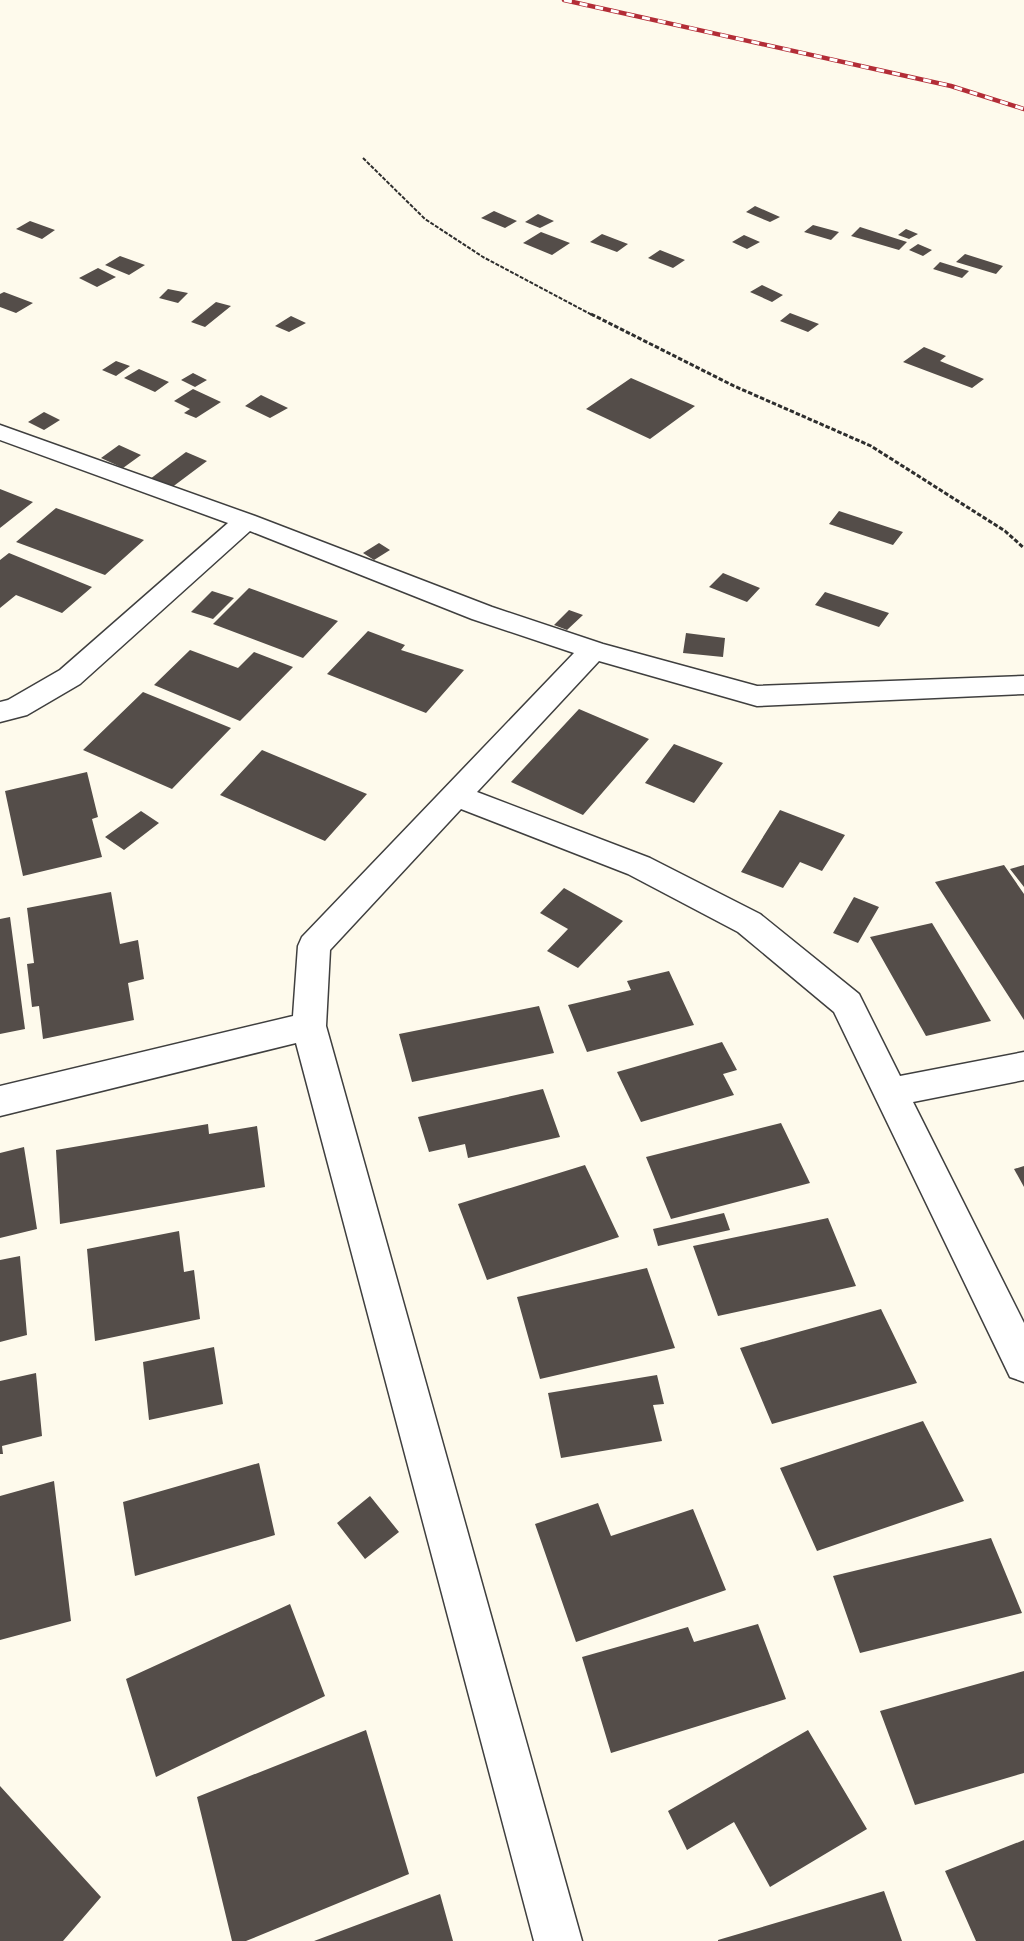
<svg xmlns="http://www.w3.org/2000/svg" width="1024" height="1941" font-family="Lora,serif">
  <rect width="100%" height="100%" fill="#fefaec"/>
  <path fill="#544d49" d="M755,206L780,217L770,222L746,212Z
    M494,211L517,221L505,228L481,218Z
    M538,214L554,221L540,228L525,222Z
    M30,221L55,230L42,239L16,229Z
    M813,225L839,232L831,240L804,232Z
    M860,227L907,242L899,250L851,236Z
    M906,229L918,234L909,239L898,235Z
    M541,232L570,243L552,255L523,243Z
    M602,234L628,244L617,252L590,242Z
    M744,235L760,242L747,249L732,242Z
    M918,244L932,250L923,256L909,250Z
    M660,250L685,260L673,268L648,258Z
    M965,254L1003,266L996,274L956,262Z
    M120,256L145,265L129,275L105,265Z
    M940,262L969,271L962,278L933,269Z
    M98,268L116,277L97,287L79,278Z
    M762,285L783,295L772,302L750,292Z
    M168,289L188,293L178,303L159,298Z
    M4,292L33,303L16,313L0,307V294Z
    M216,302L231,306L205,327L191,322Z
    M790,313L819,324L808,332L780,321Z
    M291,316L306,323L289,332L275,326Z
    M924,347L946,356L940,361L984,379L972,388L903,362Z
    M116,361L130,366L116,376L102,370Z
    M139,369L169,382L155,392L124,378Z
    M193,373L207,380L195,387L181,380Z
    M631,378L695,406L650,439L586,409Z
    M193,389L221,402L196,418L184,413L190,409L174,401Z
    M261,395L288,408L270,418L245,406Z
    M44,412L60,420L44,430L28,422Z
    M119,445L141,455L123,468L101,458Z
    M186,452L207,461L171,488L150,479Z
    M0,489L33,502L0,528Z
    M56,508L144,540L105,575L16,542Z
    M839,511L903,532L893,545L829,524Z
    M379,543L390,550L374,560L363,553Z
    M9,553L92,587L62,613L16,595L0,608V560Z
    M723,573L760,588L747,602L709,587Z
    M249,588L338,621L303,658L213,624Z
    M212,591L234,598L213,619L191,612Z
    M825,592L889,613L879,627L815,605Z
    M569,610L583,615L567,630L554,625Z
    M368,631L405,645L401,650L464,670L426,713L327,674Z
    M686,633L725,638L723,657L683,653Z
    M190,650L238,668L254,652L293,667L240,721L154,685Z
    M143,692L231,728L172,789L83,750Z
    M579,709L649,739L583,815L511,782Z
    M674,744L723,763L694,803L645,783Z
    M262,750L367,794L325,841L220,795Z
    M87,772L98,817L92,819L102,857L23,876L5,791Z
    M780,810L845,835L822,871L800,862L783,888L741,872Z
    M141,811L159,823L124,850L105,837Z
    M1004,865L1024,894V1020L935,882Z
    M1024,865V887L1010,869Z
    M564,888L623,921L578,968L547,951L568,929L540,913Z
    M111,892L120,944L138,940L144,979L128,983L134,1020L43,1039L39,1006L32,1007L27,964L34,963L27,908Z
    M854,897L879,907L858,943L833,933Z
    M10,917L25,1029L0,1034V919Z
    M932,923L991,1021L926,1036L870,937Z
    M669,971L694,1025L587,1052L568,1005L631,990L627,981Z
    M539,1006L554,1053L412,1082L399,1034Z
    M722,1042L737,1070L723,1074L734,1095L641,1122L617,1072Z
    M543,1089L560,1137L468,1158L465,1144L429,1152L418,1117Z
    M781,1123L810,1183L671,1219L646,1157Z
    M208,1124L209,1134L257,1126L265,1187L60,1224L56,1150Z
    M24,1147L37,1229L0,1238V1153Z
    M585,1165L619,1237L487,1280L458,1204Z
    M1024,1166V1187L1014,1169Z
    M724,1213L730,1230L658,1246L653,1229Z
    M828,1218L856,1286L718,1316L693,1246Z
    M179,1231L184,1272L194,1270L200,1319L95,1341L87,1249Z
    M20,1256L27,1335L0,1342V1260Z
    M647,1268L675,1348L540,1379L517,1297Z
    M881,1309L917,1383L772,1424L740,1348Z
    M214,1347L223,1404L149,1420L143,1362Z
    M36,1373L42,1436L2,1446L3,1454H0V1381Z
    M657,1375L664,1404L653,1405L662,1441L561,1458L548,1393Z
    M923,1421L964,1501L817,1551L780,1468Z
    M259,1463L275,1535L135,1576L123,1502Z
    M54,1481L71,1621L0,1640V1496Z
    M370,1496L399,1532L365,1559L337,1523Z
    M598,1503L611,1536L693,1509L726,1590L576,1642L535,1524Z
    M991,1538L1022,1613L860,1653L833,1576Z
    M290,1604L325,1696L156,1777L126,1679Z
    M758,1624L786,1699L611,1753L582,1657L688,1627L694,1642Z
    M1024,1671V1773L915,1805L880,1711Z
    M366,1730L409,1874L246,1941H232L197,1797Z
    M808,1730L867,1829L770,1887L734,1822L687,1850L668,1811Z
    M0,1786L101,1897L63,1941H0Z
    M1024,1840V1941H976L945,1871Z
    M884,1891L902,1941H718V1940Z
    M440,1894L453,1941H314Z"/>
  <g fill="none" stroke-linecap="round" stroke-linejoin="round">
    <defs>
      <path id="street" d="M0,425L255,516L492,607L603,644L757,686L1024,676V694L757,706L599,661L477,792L650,858L760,914L859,994L900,1076L1024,1052V1080L913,1102L1024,1323V1382L1010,1377L834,1012L738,932L628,874L461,809L330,950L326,1026L582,1941H534L296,1043L0,1116V1086L293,1016L298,946L302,937L574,653L472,619L250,531L80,684L27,715L0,722V702L8,700L60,670L228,523L0,440Z"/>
    </defs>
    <use href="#street" stroke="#3f3f3f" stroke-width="3"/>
    <path stroke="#2e2e2e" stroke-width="2" stroke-dasharray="4 1.5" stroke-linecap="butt" d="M363,158L425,219L483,257L594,316"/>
    <path stroke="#2e2e2e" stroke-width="3" stroke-dasharray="4.5 2" stroke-linecap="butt" d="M591,314L734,386L871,446L1005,531L1024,548"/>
    <use href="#street" fill="#fff" fill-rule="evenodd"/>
    <defs>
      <path id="rail" d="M564,0L951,86L1024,109"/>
    </defs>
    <use href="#rail" stroke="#b32d37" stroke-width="4.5"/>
    <use href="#rail" stroke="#fff" stroke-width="3" stroke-dasharray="8" stroke-linecap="butt"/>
  </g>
</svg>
